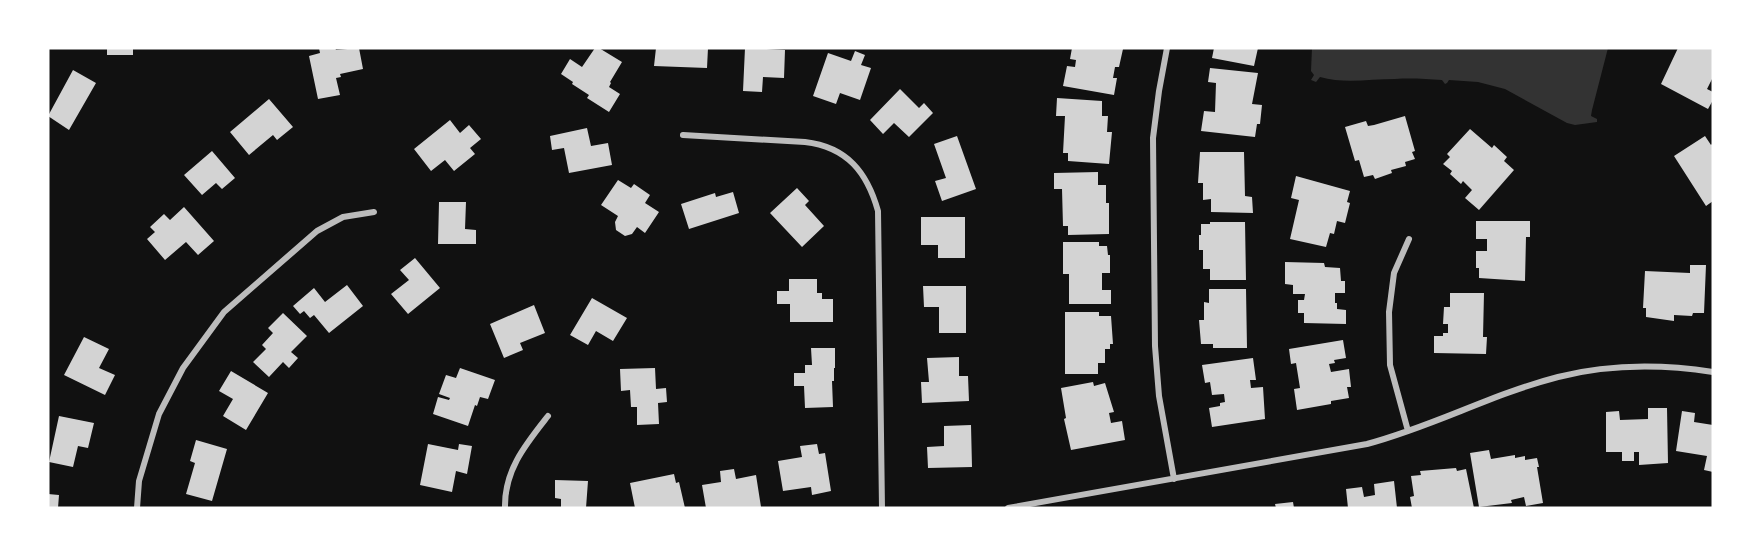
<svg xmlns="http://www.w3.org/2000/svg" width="1761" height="556" font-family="'Roboto Condensed',sans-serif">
  <rect width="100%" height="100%" fill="#111"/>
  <path fill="#333" d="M1312,48H1608L1592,110L1591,116L1597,119V122L1575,125L1567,123L1505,89L1478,82L1449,80L1447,83L1445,84L1442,80C1426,79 1411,78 1395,79C1370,79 1344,84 1320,77L1316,82L1311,80L1314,75L1311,71Z"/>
  <path fill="#d3d3d3" d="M107,48H133V55H107Z
    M319,48H335L336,50L359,48L363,69L340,74L341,77L336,78L340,95L318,99L309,56L320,53Z
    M595,48H599L622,62L610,82L611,83L609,87L620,94L609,112L587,98L589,95L572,84L573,82L561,74L570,59L582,67Z
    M656,48H708L707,68L654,66Z
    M745,48L785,50L784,78L763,77L762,92L743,91Z
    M1072,48L1123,49L1119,67H1115L1113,78H1117L1114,95L1063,86L1067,66L1075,67L1076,60L1070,59Z
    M1214,48H1258L1254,66L1212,58Z
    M1678,48H1713V77L1707,89L1713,92V100L1708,109L1661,84Z
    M855,51L865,55L861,65L871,68L860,100L840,93L836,104L813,96L828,53L851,61Z
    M1210,68L1258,73L1252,104L1262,105L1260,124H1257L1255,137L1201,131L1204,111L1215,112L1216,83L1208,82Z
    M73,70L96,83L69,130L48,116Z
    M900,89L919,108L924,103L933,113L909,137L894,123L883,134L870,120Z
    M1057,98L1102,101V116H1108L1107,132H1112L1109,164L1068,161V153H1063L1065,116H1056Z
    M269,99L293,127L277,140L273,135L249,155L230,132Z
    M1405,116L1415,151L1412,152L1415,159L1405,162L1406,166L1391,170L1392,173L1375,179L1373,175L1364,177L1359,160L1355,161L1345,127L1366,121L1368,126L1374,125Z
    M450,120L460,133L469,125L481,139L470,148L475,154L454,171L445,160L431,171L414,149Z
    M587,128L591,146L608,143L612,165L569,173L564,148L552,150L550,136Z
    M1470,129L1492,148L1494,145L1507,157L1504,161L1514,170L1479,210L1465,198L1472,190L1463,181L1461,184L1450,174L1452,171L1443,164L1450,157L1447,154Z
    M957,136L976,189L942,201L935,181L946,178L934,144Z
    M1705,136L1711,145L1713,143V201L1706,206L1674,156Z
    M212,151L235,178L222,189L216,183L202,195L184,175Z
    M1200,152H1244L1245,196L1252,197L1253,213L1211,212V199L1203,200V183H1198Z
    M1098,172V185H1106V203H1109V234L1068,235V226H1063L1062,189H1054V173Z
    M1296,176L1350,191L1347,202L1350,203L1345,223L1337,221L1334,234L1330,233L1326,247L1290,239L1299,200L1291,198Z
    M618,180L631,188L634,184L650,195L645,203L659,212L645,233L637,227L632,234L625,236L616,230L615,222L618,216L601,205Z
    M797,188L809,201L805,205L824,226L802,247L770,213Z
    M733,192L739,213L689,229L681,204L715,193L716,197Z
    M439,202H466L465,229L476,230V244H438Z
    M184,207L214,241L198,255L186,242L165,260L147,239L155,232L150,227L164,214L170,220Z
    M921,217H965V258H938V245H921Z
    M1476,221H1530V237H1526L1525,281L1479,278V268H1476V251H1487V239H1476Z
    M1210,222H1245L1246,280H1210V269H1203V250H1199V235H1201V224H1210Z
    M1063,242H1099V246H1107L1108,255H1110V273H1102V290H1111V304H1069V274H1063Z
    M415,258L440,288L408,314L391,294L409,280L400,270Z
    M1285,262L1324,263L1325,267L1340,268L1341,281H1345V293H1335V303H1337V309L1346,310V324L1304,323V313H1298V300H1304L1305,294H1293V285L1285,284Z
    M1690,265H1706L1704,313H1693L1692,316L1674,315V321L1646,317V308H1643L1645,271L1690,273Z
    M789,279H817V293H822V299H833V322H790V304H777V291H789Z
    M347,285L363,306L329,333L314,315L310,318L304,311L300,314L293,306L314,288L325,302Z
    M923,286H966V333H939V307H924Z
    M1209,289H1246L1247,348H1213V344H1201L1199,320H1204V302L1209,303Z
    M1450,293H1484L1483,337H1487L1486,354L1434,353V336H1443V333H1448V324H1443L1444,307H1450Z
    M592,298L627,318L613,341L596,331L588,345L570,335Z
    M534,305L545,333L520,343L523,350L504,358L490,324Z
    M1065,312H1099V316H1111L1113,344H1110V349H1105V363H1098V374H1065Z
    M283,313L307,336L291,352L298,358L289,368L283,362L269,377L253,362L266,349L262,345L273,333L268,328Z
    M84,337L109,349L99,368L115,375L105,395L64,375Z
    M1343,340L1346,358L1334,360L1335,363L1329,364L1331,372L1349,369L1351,387H1347L1349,398L1331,401V404L1297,410L1294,389L1300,388L1296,363L1291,364L1289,349Z
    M811,348H835V368H834V381H832L833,407L805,408L804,386H794V373H805V365H812Z
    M959,357V376H968L969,401L922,403L921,382H929L927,358Z
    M1253,358L1256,380H1250L1251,388L1263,387L1265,419L1212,427L1209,408L1220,406V403L1225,402L1224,394L1212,395L1210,382L1205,383L1202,365Z
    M460,368L495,380L488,399L480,397L477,406L475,405L468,426L433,414L438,397L449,400L450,398L439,394L446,375L456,378Z
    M655,368L656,389L666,388L667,402L658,403L659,424L637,425V407H631L630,390L621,391L620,369Z
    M231,371L268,393L246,430L223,416L233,399L219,391Z
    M1093,382L1094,386L1105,383L1114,412L1109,413L1111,423L1122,421L1125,440L1071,450L1064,419L1066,418L1061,388Z
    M1648,408H1667L1668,463L1639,465V452H1634V461H1622V452H1606V412L1619,411L1620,420L1648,419Z
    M1682,411L1695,413L1694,422L1713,425V472L1704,470L1707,456L1676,451Z
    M59,416L94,423L88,448L78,446L73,467L49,462Z
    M971,425L972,467L928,468L927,447L944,446V426Z
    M196,440L227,449L212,501L186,494L195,463L190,461Z
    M428,444L458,450L459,444L472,446L467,474L456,471L452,492L420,485Z
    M817,444L819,454L825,453L831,491L812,495L811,487L783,491L778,461L802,457L800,446Z
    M1489,450L1491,459L1515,455V458L1525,456V460L1537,458L1539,467H1537L1543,503L1526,506L1524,497L1511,500L1512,503L1479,507L1470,453Z
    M1456,468L1457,471L1466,469L1474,508H1412L1410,497L1414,496L1411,476L1421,475L1420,471Z
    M734,469L736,479L756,475L761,507L706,508L702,485L721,482L720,471Z
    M674,474L676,483L679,482L685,508H635L630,483Z
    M555,480L588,481L586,508H561V499L555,498Z
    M1394,481L1397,508H1348L1346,489L1362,487L1364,497L1375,495L1374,484Z
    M48,494L59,495L58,508H48Z
    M1293,502L1294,508H1276L1275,504Z"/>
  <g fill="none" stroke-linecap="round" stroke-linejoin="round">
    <path stroke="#bcbcbc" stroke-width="6" d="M1167,48L1159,91L1153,138L1155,346L1159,396L1174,479
      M683,135L805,142C847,147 867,172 878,211L882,508
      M1408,431L1390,365L1389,312L1394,273L1409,239
      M137,508L139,481L159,414L183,368L224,312L317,231L343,217L374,212
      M505,508C504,470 526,444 548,416
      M1008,508L1367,444C1432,427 1492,394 1558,377C1609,364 1661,364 1713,372"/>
  </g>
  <rect width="1761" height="556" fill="none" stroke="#ffffff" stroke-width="99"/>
</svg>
